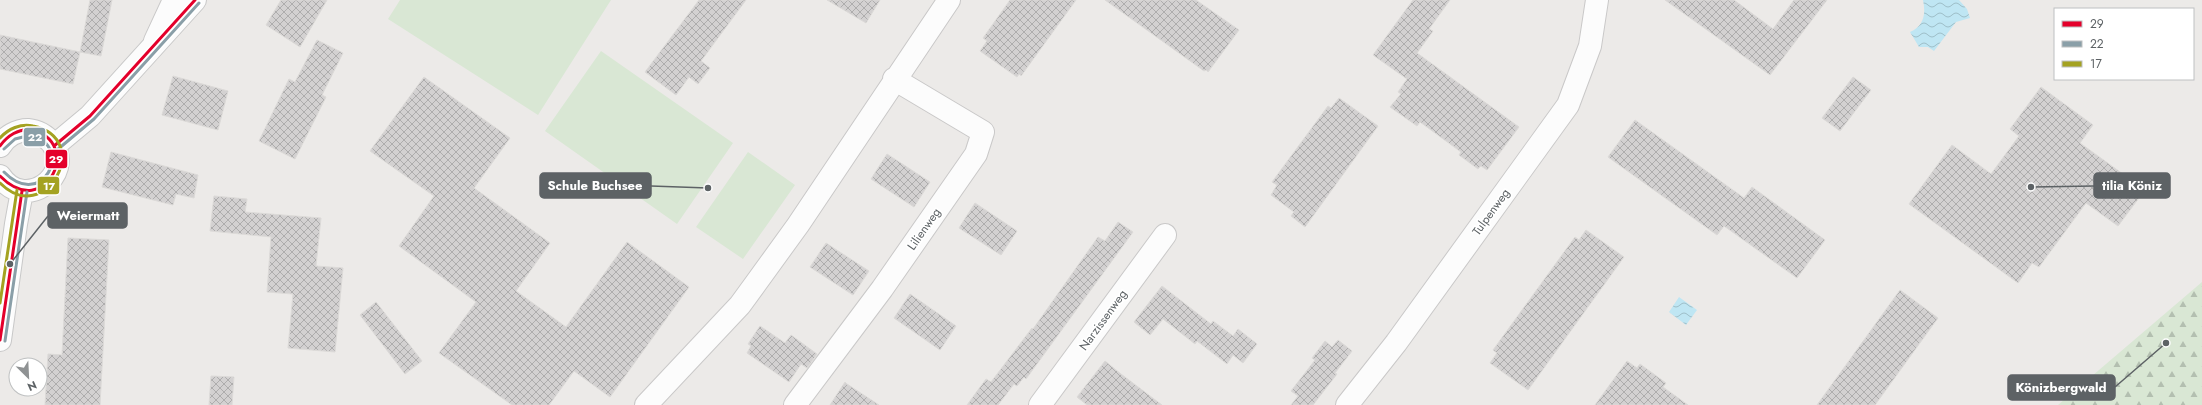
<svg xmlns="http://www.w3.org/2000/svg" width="2202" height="405" font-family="Jost,sans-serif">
  <defs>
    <pattern id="forest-firs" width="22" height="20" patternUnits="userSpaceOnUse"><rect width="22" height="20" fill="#d9e7d4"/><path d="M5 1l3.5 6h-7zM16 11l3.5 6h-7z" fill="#b3bfb0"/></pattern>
    <pattern id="water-waves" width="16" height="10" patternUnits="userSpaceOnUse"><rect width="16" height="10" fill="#bfe6f3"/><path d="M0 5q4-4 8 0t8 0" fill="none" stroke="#9ebec8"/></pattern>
    <pattern id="building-cross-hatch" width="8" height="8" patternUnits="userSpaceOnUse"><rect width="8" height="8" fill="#d3d1d1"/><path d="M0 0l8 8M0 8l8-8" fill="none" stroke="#aeadad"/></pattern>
  </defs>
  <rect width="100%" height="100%" fill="#eceae8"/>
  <path fill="url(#forest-firs)" d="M2202,282V405H2058Z"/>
  <path fill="#d9e7d4" d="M400,0H611L538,115L388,19Z
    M601,51L733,143L677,224L545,131Z
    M748,152L795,185L743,259L696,227Z"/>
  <path fill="url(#water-waves)" d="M1923,0H1959L1967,9L1970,18L1956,22L1934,51L1928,47H1919L1910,32C1924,26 1926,14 1923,0Z
    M1679,297L1697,310L1686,325L1669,312Z"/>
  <path fill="url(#building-cross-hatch)" stroke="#dcdad8" d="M90,0H112L101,56L80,52Z
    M281,0H327L300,47L266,25Z
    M699,0H746L701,61L710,68L698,84L689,77L676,95L645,72Z
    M827,0H880L866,23Z
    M1010,0H1076L1021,76L1019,74L1017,77L980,51L987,41L983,38Z
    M1105,0H1196L1239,30L1208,72L1206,70L1204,71Z
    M1413,0H1450L1429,29L1433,31L1417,53L1519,127L1487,170L1481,166L1478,169L1459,155L1461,152L1420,122L1417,126L1390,107L1401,94L1398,92L1407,79L1373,55Z
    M1665,0H1734L1773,29L1794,0H1827L1770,75Z
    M0,35L80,52L73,84L0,69Z
    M317,40L343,53L322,95L326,97L295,159L259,141L289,79L295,82Z
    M173,76L228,91L218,130L162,115Z
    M424,77L510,138L474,188L550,243L516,291L566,327L627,242L689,287L610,397L574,371L549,405H512L439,353L476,302L399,246L434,196L370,151Z
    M1853,77L1871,90L1840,131L1822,118Z
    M2041,87L2093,125L2080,143L2145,190L2118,226L2086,203L2039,267L2032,263L2018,283L1909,204L1952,145L1991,174L2019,136L2010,129Z
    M1339,98L1378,126L1305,227L1291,216L1294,212L1271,195L1277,185L1272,182L1328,106L1331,108Z
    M1635,120L1744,198L1752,187L1825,240L1797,278L1724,226L1717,235L1608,157Z
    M111,152L198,175L194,198L176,194L173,205L102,187Z
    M887,154L930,182L914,207L871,179Z
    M214,196L247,199L245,212L321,218L316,266L343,268L335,352L288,348L293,294L267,292L271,237L210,231Z
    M975,203L1017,231L1001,255L959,228Z
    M1118,222L1133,232L1026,379L1024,377L1017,386L1014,384L998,405H967L986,379L991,382L1032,328L1033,329L1098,237L1105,241Z
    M1586,230L1624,257L1528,390L1490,363L1497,353L1493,350L1575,237L1579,240Z
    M68,238L109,240L100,405H45L48,354L62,355Z
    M826,243L869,271L853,295L810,267Z
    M1162,286L1211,324L1213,321L1233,336L1238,329L1257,344L1243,363L1233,355L1227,364L1197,341L1195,344L1163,319L1150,335L1134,322Z
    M1900,290L1938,318L1875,405H1817Z
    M910,294L956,326L940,350L894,318Z
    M376,302L422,361L405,374L360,315Z
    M760,326L785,343L791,335L817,354L807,368L801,364L789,382L747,353L751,346L748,344Z
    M1338,340L1352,351L1335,373L1337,374L1313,405H1291L1298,396L1291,391L1315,360L1312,358L1325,341L1332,347Z
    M1105,361L1121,374L1162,405H1087L1077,397Z
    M1627,361L1637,368L1640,364L1666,383L1663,387L1688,405H1595Z
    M211,376L234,377L232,405H209Z
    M845,382L847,384L879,405H830Z"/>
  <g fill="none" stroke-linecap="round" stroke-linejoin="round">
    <defs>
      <path id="street" d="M155,41L174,0
        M646,405L740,305L756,283L798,225L949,0
        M795,405L882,289L976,154L983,132L894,79
        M1040,405L1165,235
        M1347,405L1396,343L1568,105L1590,46L1597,0"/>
      <path id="secondary" d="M0,146C6,136 17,130 28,130C38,131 46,136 52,143C75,176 24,212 0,176
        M54,146L90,116L195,0
        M0,340L16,224L22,191"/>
    </defs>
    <use href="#street" stroke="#c9c8c8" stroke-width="24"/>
    <use href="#secondary" stroke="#c8c8c8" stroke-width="24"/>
    <use href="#street" stroke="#fcfcfc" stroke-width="22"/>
    <use href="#secondary" stroke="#fcfcfc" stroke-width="22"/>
    <defs>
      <path id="bus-1" d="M0,146C7,136 19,128 31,130C84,141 46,223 0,176
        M54,146L90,116L195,0
        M0,340L22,191"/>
      <path id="bus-2" d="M57,150L94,119L199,3
        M4,172C42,211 75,147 31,135L15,139L4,149
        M5,341L27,192"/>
      <path id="bus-3" d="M0,138C8,129 21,123 33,126C95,139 45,229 0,183
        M0,303L17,190"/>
    </defs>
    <use href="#bus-1" stroke="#fff" stroke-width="6"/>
    <use href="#bus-2" stroke="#fff" stroke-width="6"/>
    <use href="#bus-3" stroke="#fff" stroke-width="6"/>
    <use href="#bus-1" stroke="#e4002b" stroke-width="3"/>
    <use href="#bus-2" stroke="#8a9fa8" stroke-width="3"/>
    <use href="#bus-3" stroke="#a4a221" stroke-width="3"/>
  </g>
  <g text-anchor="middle" stroke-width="3.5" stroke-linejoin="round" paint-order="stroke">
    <g font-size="12" fill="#5d6265" stroke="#fff">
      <text transform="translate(1491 212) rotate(-54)" y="4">Tulpenweg</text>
      <text transform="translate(924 229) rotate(-55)" y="4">Lilienweg</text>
      <text transform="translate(1103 320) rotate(-54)" y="4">Narzissenweg</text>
    </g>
  </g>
  <path fill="none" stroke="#5d6265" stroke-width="1.5" d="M708 188L651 186M2031 187L2094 186M10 264L48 216M2166 343L2115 387"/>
  <g fill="#5d6265" stroke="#fff" stroke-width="1.5">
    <circle cx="708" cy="188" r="4"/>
    <circle cx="2031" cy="187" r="4"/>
    <circle cx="10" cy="264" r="4"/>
    <circle cx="2166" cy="343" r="4"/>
  </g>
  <g fill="#5d6265" stroke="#5d6265" stroke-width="1.5">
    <rect x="540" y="173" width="111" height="25" rx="4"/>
    <rect x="2094" y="173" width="76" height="25" rx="4"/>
    <rect x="48" y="203" width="79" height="25" rx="4"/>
    <rect x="2008" y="375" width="107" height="25" rx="4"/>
  </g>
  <g font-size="13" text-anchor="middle" font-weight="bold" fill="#fff">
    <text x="595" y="190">Schule Buchsee</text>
    <text x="2132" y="190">tilia Köniz</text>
    <text x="88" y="220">Weiermatt</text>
    <text x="2061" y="392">Könizbergwald</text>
  </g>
  <g stroke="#fff" stroke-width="1.5">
    <rect x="23" y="127" width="23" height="20" rx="4" fill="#8a9fa8"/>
    <rect x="45" y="149" width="23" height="20" rx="4" fill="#e4002b"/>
    <rect x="37" y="176" width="23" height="19" rx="4" fill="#a4a221"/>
  </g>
  <g font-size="11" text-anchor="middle" font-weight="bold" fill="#fff">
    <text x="35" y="141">22</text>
    <text x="56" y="163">29</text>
    <text x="49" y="190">17</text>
  </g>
  <rect x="2054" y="8" width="140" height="72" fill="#ffffff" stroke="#bec0c1"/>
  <rect x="2062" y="21" width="20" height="6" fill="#e4002b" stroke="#bec0c1"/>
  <text x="2090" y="28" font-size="12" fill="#5d6265">29</text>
  <rect x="2062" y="41" width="20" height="6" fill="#8a9fa8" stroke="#bec0c1"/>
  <text x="2090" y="48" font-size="12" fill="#5d6265">22</text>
  <rect x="2062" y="61" width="20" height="6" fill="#a4a221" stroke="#bec0c1"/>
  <text x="2090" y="68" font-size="12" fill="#5d6265">17</text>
  <g transform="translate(28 377) rotate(156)"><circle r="19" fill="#ffffff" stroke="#bec0c1"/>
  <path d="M0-3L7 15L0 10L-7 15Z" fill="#8f9293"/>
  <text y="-6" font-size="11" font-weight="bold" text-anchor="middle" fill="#5d6265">N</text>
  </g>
</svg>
